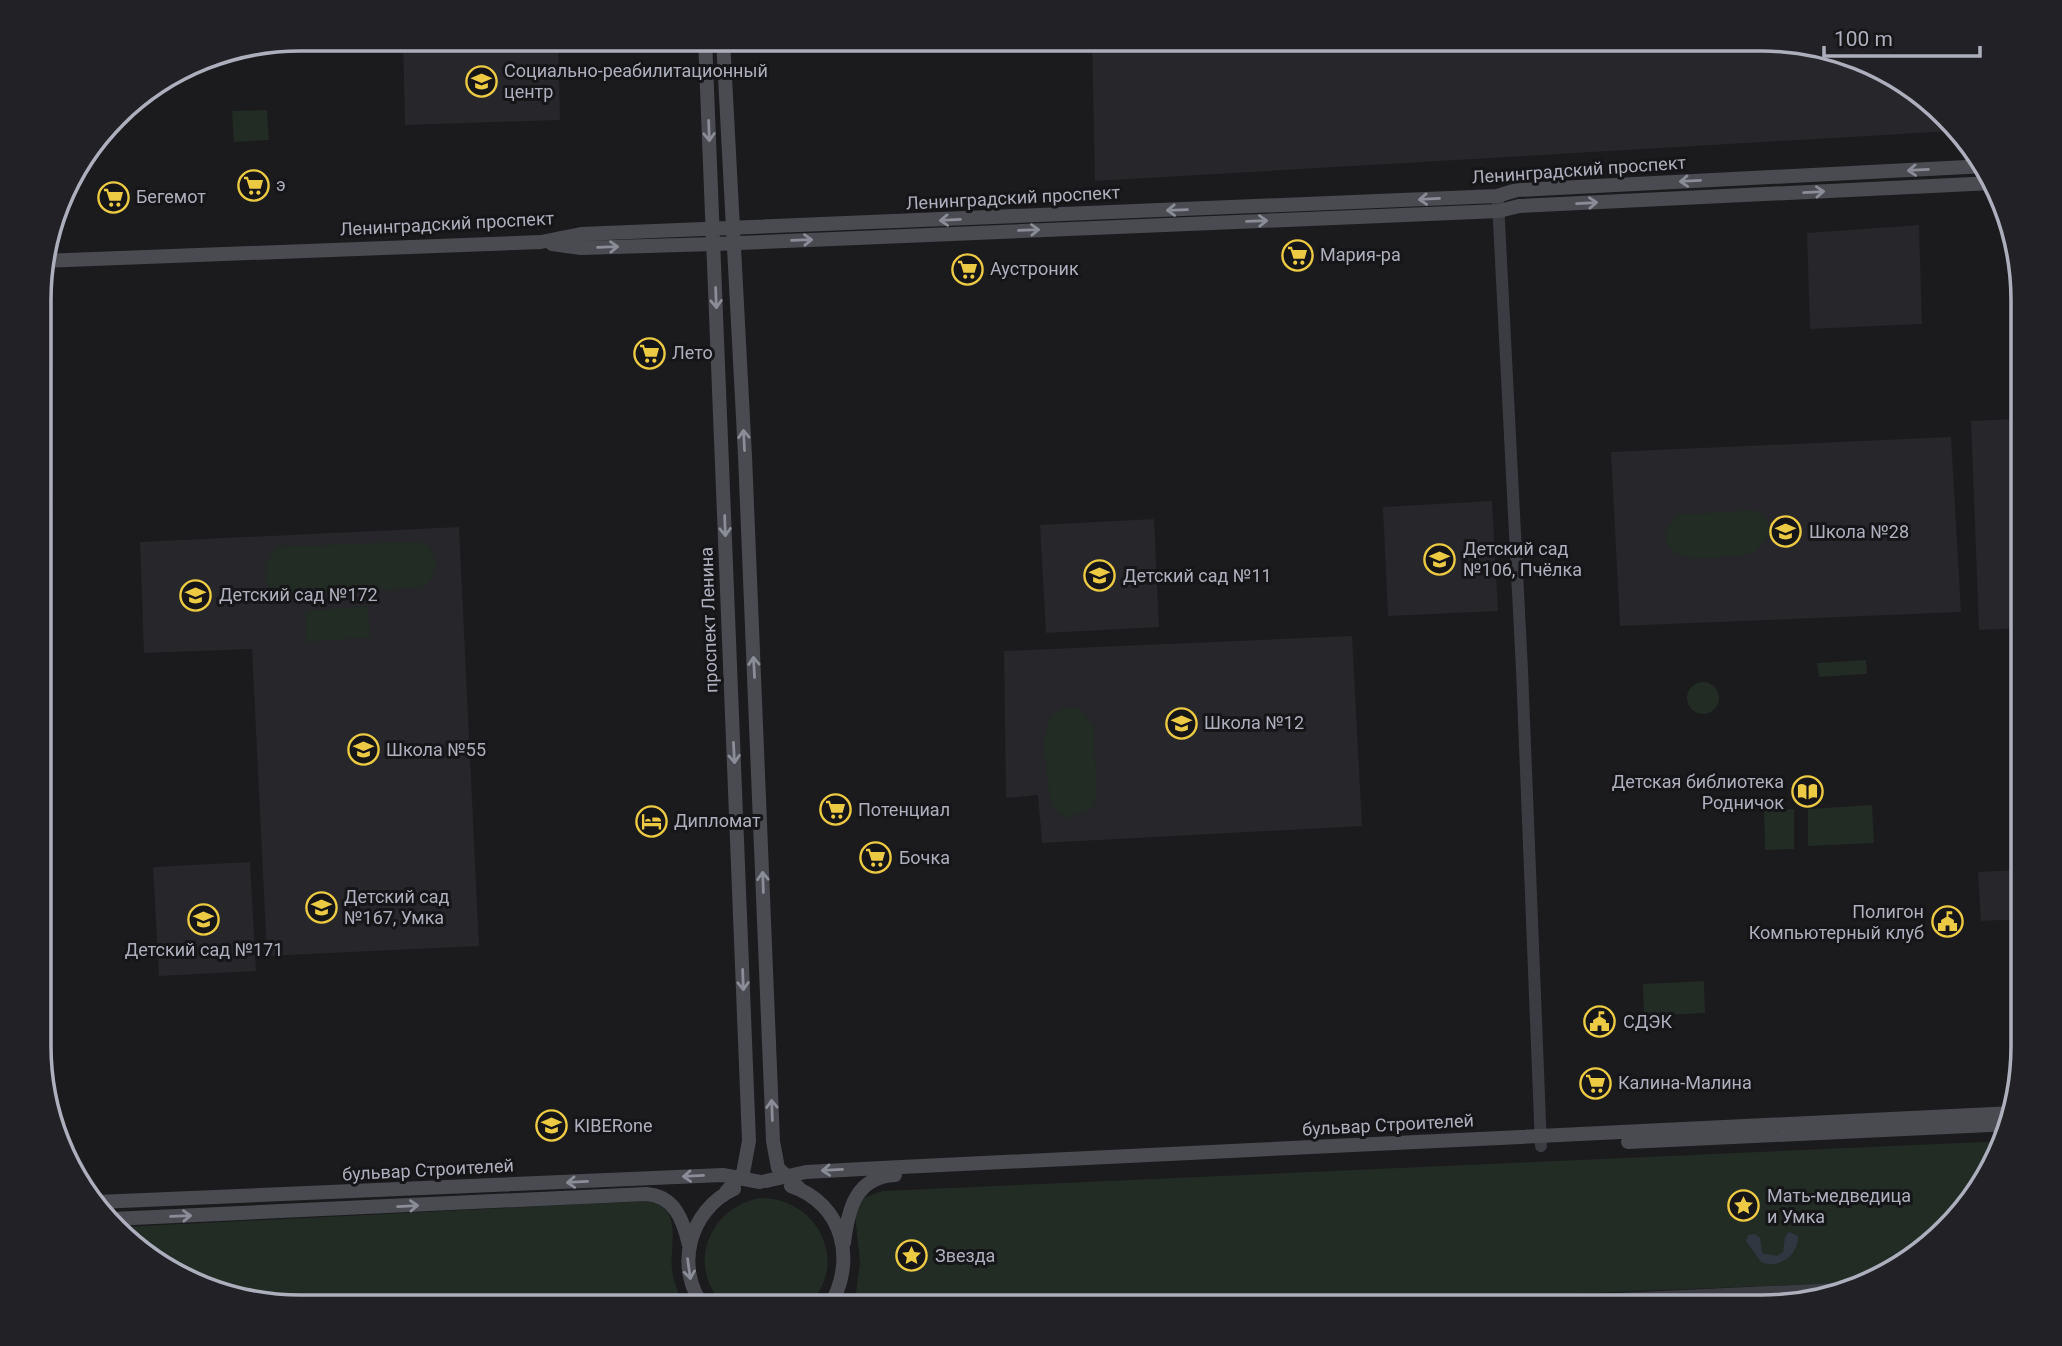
<svg xmlns="http://www.w3.org/2000/svg" width="2062" height="1346" font-family="Roboto,sans-serif">
  <rect width="100%" height="100%" fill="#1b1a1d"/>
  <path fill="#27262a" d="M403,39H558L560,120L405,125Z
    M1092,39H1763L1846,52L1908,83L1953,131L1095,181Z
    M1919,225L1922,324L1810,329L1807,233Z
    M2010,361H2023V628L1979,630L1971,421L2013,419Z
    M1951,437L1961,612L1620,626L1611,452Z
    M1492,501L1498,611L1388,616L1383,507Z
    M1154,519L1159,627L1046,633L1040,525Z
    M459,527L479,946L267,956L252,649L144,653L140,542Z
    M1352,636L1362,826L1042,843L1038,795L1006,798L1004,651Z
    M250,862L256,971L159,976L153,867Z
    M2019,870L2023,919L1981,921L1978,872Z"/>
  <path fill="#222b24" d="M267,110L269,140L234,142L232,111Z
    M1754,510L1767,518L1771,534L1753,554C1732,555 1670,568 1666,540C1665,530 1670,523 1677,515Z
    M421,541C439,552 439,568 428,584L419,588L278,594C261,584 263,568 271,552L279,547Z
    M368,606L370,637L307,642L305,611Z
    M1866,660L1867,674L1819,677L1817,663Z
    M1687 698a16 16 0 1 1 32 0a16 16 0 1 1-32 0Z
    M1064,707L1078,708L1093,724L1097,796L1091,809L1067,818L1053,809L1050,800C1048,773 1033,720 1064,707Z
    M1872,805L1874,843L1808,846V809Z
    M1794,809V849L1765,850L1764,810Z
    M1704,981L1705,1013L1644,1016L1643,984Z
    M2013,1042H2023L2021,1075H2014Z
    M2005,1141L1979,1192L1893,1273L1862,1282L1254,1307H854L860,1263L855,1215L861,1199L882,1191Z
    M760,1198C819,1197 852,1266 806,1307H726C685,1269 707,1208 760,1198Z
    M647,1201C685,1208 669,1244 672,1270C674,1283 680,1295 683,1307H299L216,1294L154,1263L121,1227Z"/>
  <path fill="#303741" d="M1789,1232L1798,1236C1799,1254 1780,1270 1761,1262L1746,1241L1748,1235L1755,1234L1760,1238L1762,1253L1777,1256L1783,1252L1785,1237Z"/>
  <g fill="none" stroke-linecap="round" stroke-linejoin="round">
    <path stroke="#3b3c42" stroke-width="12" d="M1498,202L1522,670L1541,1146
      M1442,1307L1837,1289"/>
    <path stroke="#4a4a51" stroke-width="14" d="M705,39L749,1141L743,1173L726,1192
      M723,39L745,456L773,1141L778,1168L799,1188
      M552,244L581,248L714,244L1499,211L1519,206L1993,183
      M42,261L541,242L581,234L1497,196L1517,190L1986,166
      M1628,1142L2011,1124
      M766,1181L806,1172L881,1168L2013,1113
      M791,1186C844,1204 857,1262 829,1307
      M97,1202L723,1175L760,1182
      M112,1219L646,1194C675,1196 683,1220 689,1245
      M844,1243C848,1210 855,1177 895,1175
      M704,1307C674,1268 689,1210 734,1189"/>
  </g>
  <defs><path id="oneway-shaft" d="M-6 0H5M1.5-3L5.5 0L1.5 3" fill="none" stroke-width="1.6" stroke-linecap="round" stroke-linejoin="round" transform="scale(1.75)"/></defs>
  <g stroke="#8a8c97">
    <use href="#oneway-shaft" transform="translate(709 131) rotate(88)"/>
    <use href="#oneway-shaft" transform="translate(1918 170) rotate(177)"/>
    <use href="#oneway-shaft" transform="translate(1690 181) rotate(177)"/>
    <use href="#oneway-shaft" transform="translate(1814 192) rotate(-3)"/>
    <use href="#oneway-shaft" transform="translate(1429 199) rotate(177)"/>
    <use href="#oneway-shaft" transform="translate(1587 203) rotate(-3)"/>
    <use href="#oneway-shaft" transform="translate(1177 210) rotate(178)"/>
    <use href="#oneway-shaft" transform="translate(950 220) rotate(177)"/>
    <use href="#oneway-shaft" transform="translate(1257 221) rotate(-2)"/>
    <use href="#oneway-shaft" transform="translate(1029 230) rotate(-2)"/>
    <use href="#oneway-shaft" transform="translate(802 240) rotate(-2)"/>
    <use href="#oneway-shaft" transform="translate(608 247) rotate(-2)"/>
    <use href="#oneway-shaft" transform="translate(716 298) rotate(88)"/>
    <use href="#oneway-shaft" transform="translate(744 440) rotate(-93)"/>
    <use href="#oneway-shaft" transform="translate(725 526) rotate(88)"/>
    <use href="#oneway-shaft" transform="translate(754 667) rotate(-93)"/>
    <use href="#oneway-shaft" transform="translate(734 753) rotate(87)"/>
    <use href="#oneway-shaft" transform="translate(763 882) rotate(-92)"/>
    <use href="#oneway-shaft" transform="translate(743 980) rotate(88)"/>
    <use href="#oneway-shaft" transform="translate(772 1110) rotate(-92)"/>
    <use href="#oneway-shaft" transform="translate(832 1170) rotate(177)"/>
    <use href="#oneway-shaft" transform="translate(693 1176) rotate(177)"/>
    <use href="#oneway-shaft" transform="translate(577 1182) rotate(177)"/>
    <use href="#oneway-shaft" transform="translate(408 1206) rotate(-3)"/>
    <use href="#oneway-shaft" transform="translate(181 1216) rotate(-2)"/>
    <use href="#oneway-shaft" transform="translate(689 1269) rotate(82)"/>
  </g>
  <defs>
    <symbol id="school-ring" viewBox="-11 -11 22 22"><circle r="9.5" fill="#161518" stroke="#ecca43" stroke-width="1.5"/><path d="M0-5L7-2L0 1L-7-2ZM-4 1L0 2.5L4 1V4Q0 6-4 4Z" fill="#ecca43"/></symbol>
    <symbol id="supermarket-ring" viewBox="-11 -11 22 22"><circle r="9.5" fill="#161518" stroke="#ecca43" stroke-width="1.5"/><path d="M-6-5.5h2.5l.6 2H6L4.5 2H-2.5L-4.4-4H-6ZM-1.5 3.2a1.3 1.3 0 1 0 .1 0ZM3 3.2a1.3 1.3 0 1 0 .1 0Z" fill="#ecca43"/></symbol>
    <symbol id="library-ring" viewBox="-11 -11 22 22"><circle r="9.5" fill="#161518" stroke="#ecca43" stroke-width="1.5"/><path d="M-6-4Q-3-5.5-.7-3.5V5Q-3 3-6 4ZM6-4Q3-5.5 .7-3.5V5Q3 3 6 4Z" fill="#ecca43"/></symbol>
    <symbol id="hotel-ring" viewBox="-11 -11 22 22"><circle r="9.5" fill="#161518" stroke="#ecca43" stroke-width="1.5"/><path d="M-6-4.5h1.5V1H6V5H4.5V3h-9V5H-6ZM-4 0a1.8 1.8 0 1 1 3.6 0ZM.5 0V-2.5h3Q6-2.5 6 0Z" fill="#ecca43"/></symbol>
    <symbol id="civic-ring" viewBox="-11 -11 22 22"><circle r="9.5" fill="#161518" stroke="#ecca43" stroke-width="1.5"/><path d="M-.6-6.5H3V-4.5H.6V-3L4-1V1h2V6H-6V1h2V-1L-.6-3ZM-1.2 2.5V6h2.4V2.5Z" fill="#ecca43"/></symbol>
    <symbol id="sight-ring" viewBox="-11 -11 22 22"><circle r="9.5" fill="#161518" stroke="#ecca43" stroke-width="1.5"/><path d="M0-6L1.8-2.2L6-1.7L2.9 1.2L3.7 5.4L0 3.3L-3.7 5.4L-2.9 1.2L-6-1.7L-1.8-2.2Z" fill="#ecca43"/></symbol>
  </defs>
  <g fill-rule="evenodd">
    <use href="#school-ring" x="464" y="64" width="35" height="35"/>
    <use href="#supermarket-ring" x="236" y="168" width="35" height="35"/>
    <use href="#supermarket-ring" x="96" y="180" width="35" height="35"/>
    <use href="#supermarket-ring" x="1280" y="238" width="35" height="35"/>
    <use href="#supermarket-ring" x="950" y="252" width="35" height="35"/>
    <use href="#supermarket-ring" x="632" y="336" width="35" height="35"/>
    <use href="#school-ring" x="1768" y="514" width="35" height="35"/>
    <use href="#school-ring" x="1422" y="542" width="35" height="35"/>
    <use href="#school-ring" x="1082" y="558" width="35" height="35"/>
    <use href="#school-ring" x="178" y="578" width="35" height="35"/>
    <use href="#school-ring" x="1164" y="706" width="35" height="35"/>
    <use href="#school-ring" x="346" y="732" width="35" height="35"/>
    <use href="#library-ring" x="1790" y="774" width="35" height="35"/>
    <use href="#supermarket-ring" x="818" y="792" width="35" height="35"/>
    <use href="#hotel-ring" x="634" y="804" width="35" height="35"/>
    <use href="#supermarket-ring" x="858" y="840" width="35" height="35"/>
    <use href="#school-ring" x="304" y="890" width="35" height="35"/>
    <use href="#school-ring" x="186" y="902" width="35" height="35"/>
    <use href="#civic-ring" x="1930" y="904" width="35" height="35"/>
    <use href="#civic-ring" x="1582" y="1004" width="35" height="35"/>
    <use href="#supermarket-ring" x="1578" y="1066" width="35" height="35"/>
    <use href="#school-ring" x="534" y="1108" width="35" height="35"/>
    <use href="#sight-ring" x="1726" y="1188" width="35" height="35"/>
    <use href="#sight-ring" x="894" y="1238" width="35" height="35"/>
  </g>
  <g text-anchor="middle" stroke-width="6" stroke-linejoin="round" paint-order="stroke">
    <g font-size="18" fill="#adb0bc" stroke="#161518" text-anchor="start">
      <text x="504" y="77">Социально-реабилитационный<tspan x="504" dy="21">центр</tspan></text>
      <text x="276" y="191">э</text>
      <text x="136" y="203">Бегемот</text>
      <text x="1320" y="261">Мария-ра</text>
      <text x="990" y="275">Аустроник</text>
      <text x="672" y="359">Лето</text>
      <text x="1809" y="538">Школа №28</text>
      <text x="1463" y="555">Детский сад<tspan x="1463" dy="21">№106, Пчёлка</tspan></text>
      <text x="1123" y="582">Детский сад №11</text>
      <text x="219" y="601">Детский сад №172</text>
      <text x="1204" y="729">Школа №12</text>
      <text x="386" y="756">Школа №55</text>
      <text x="1784" y="788" text-anchor="end">Детская библиотека<tspan x="1784" dy="21">Родничок</tspan></text>
      <text x="858" y="816">Потенциал</text>
      <text x="674" y="827">Дипломат</text>
      <text x="899" y="864">Бочка</text>
      <text x="344" y="903">Детский сад<tspan x="344" dy="21">№167, Умка</tspan></text>
      <text x="1924" y="918" text-anchor="end">Полигон<tspan x="1924" dy="21">Компьютерный клуб</tspan></text>
      <text x="204" y="956" text-anchor="middle">Детский сад №171</text>
      <text x="1623" y="1028">СДЭК</text>
      <text x="1618" y="1089">Калина-Малина</text>
      <text x="574" y="1132">KIBERone</text>
      <text x="1767" y="1202">Мать-медведица<tspan x="1767" dy="21">и Умка</tspan></text>
      <text x="935" y="1262">Звезда</text>
    </g>
    <g font-size="18" fill="#adb0bc" stroke="#161518">
      <text transform="translate(1579 170) rotate(-4)" y="6">Ленинградский проспект</text>
      <text transform="translate(1013 198) rotate(-3)" y="6">Ленинградский проспект</text>
      <text transform="translate(447 224) rotate(-3)" y="6">Ленинградский проспект</text>
      <text transform="translate(709 620) rotate(-92)" y="6">проспект Ленина</text>
      <text transform="translate(1388 1125) rotate(-3)" y="6">бульвар Строителей</text>
      <text transform="translate(428 1170) rotate(-3)" y="6">бульвар Строителей</text>
    </g>
  </g>
  <path d="M0 0H2062V1346H0ZM300 51H1762A249 249 0 0 1 2011 300V1046A249 249 0 0 1 1762 1295H300A249 249 0 0 1 51 1046V300A249 249 0 0 1 300 51Z" fill="#222125" fill-rule="evenodd"/>
  <path fill="none" stroke="#adb0bc" stroke-width="3.5" d="M300 51H1762A249 249 0 0 1 2011 300V1046A249 249 0 0 1 1762 1295H300A249 249 0 0 1 51 1046V300A249 249 0 0 1 300 51Z"/>
  <path d="M1824 46v10h156v-10" fill="none" stroke="#adb0bc" stroke-width="3.5"/>
  <text x="1834" y="46" font-size="21" fill="#adb0bc" stroke="#161518" stroke-width="5" paint-order="stroke">100 m</text>
</svg>
